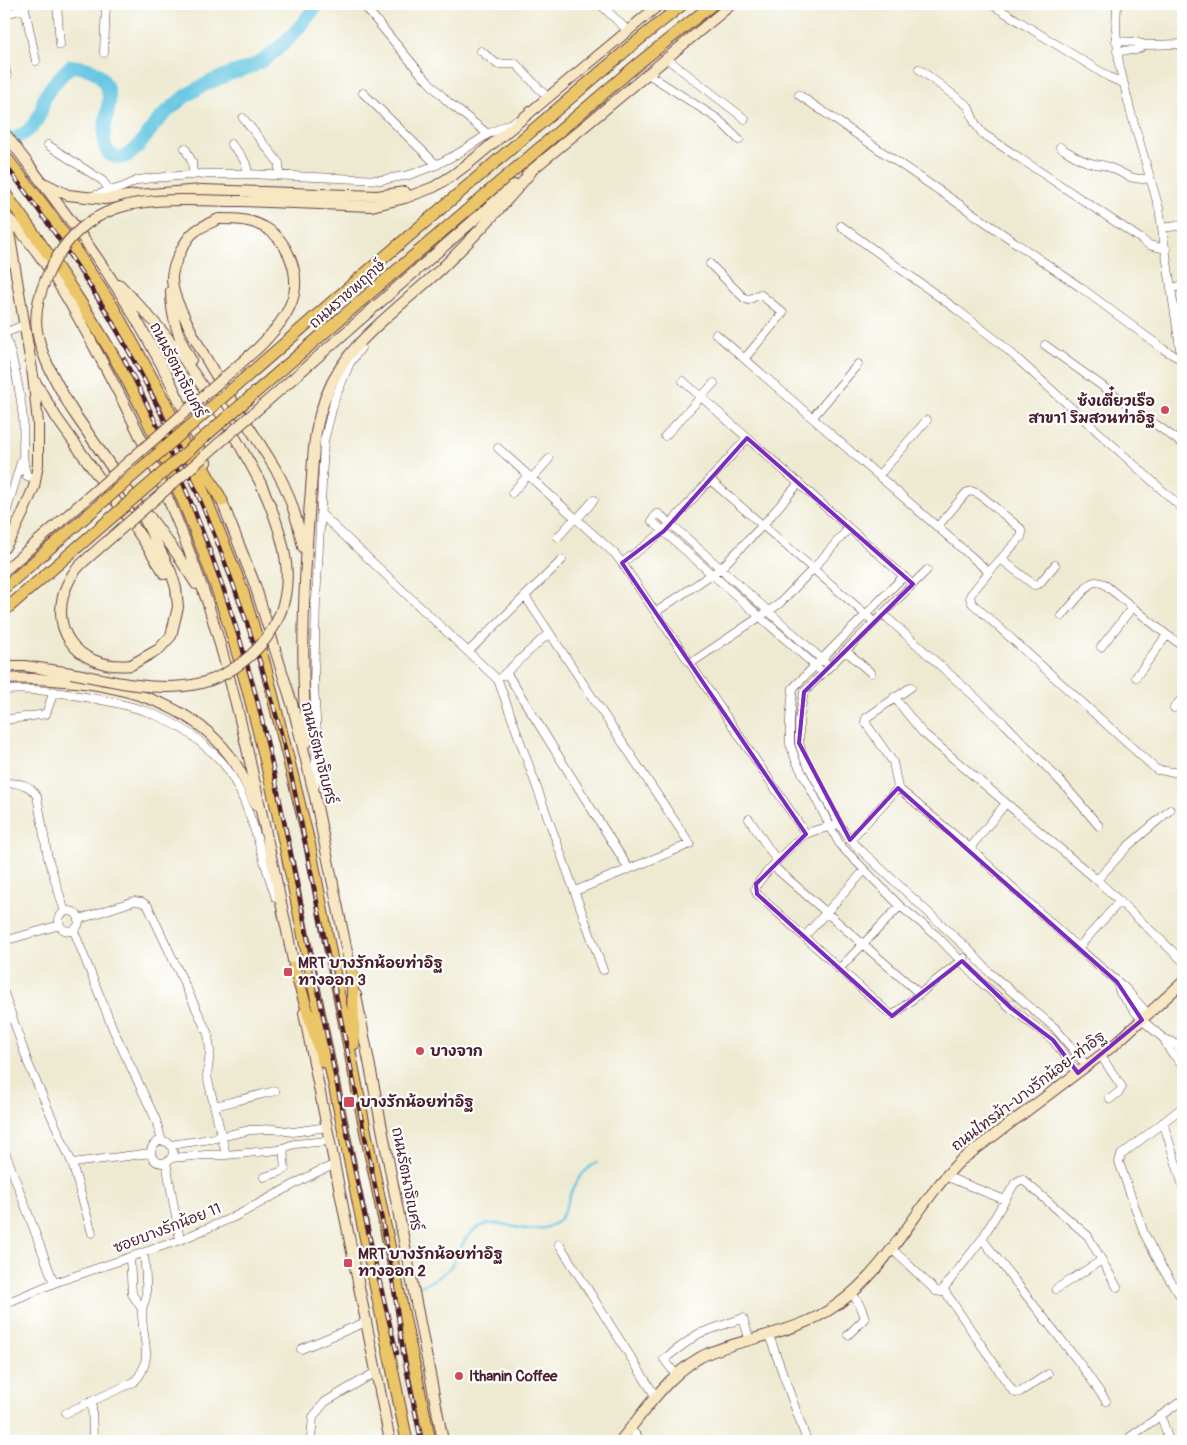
<svg xmlns="http://www.w3.org/2000/svg" width="1187" height="1445" font-family="Pangolin,'Playpen Sans Thai',sans-serif">
  <rect width="100%" height="100%" fill="#fff"/>
  <filter id="ink" filterUnits="userSpaceOnUse"><feTurbulence type="fractalNoise" baseFrequency=".02" numOctaves="2"/><feDisplacementMap in="SourceGraphic" scale="10" xChannelSelector="R" yChannelSelector="G"/><feConvolveMatrix kernelMatrix="1 2 1 2 8 2 1 2 1" color-interpolation-filters="sRGB"/></filter>
  <filter id="wash" filterUnits="userSpaceOnUse"><feTurbulence type="fractalNoise" baseFrequency=".0096" numOctaves="4" result="noise"/><feDisplacementMap in="SourceGraphic" scale="20" xChannelSelector="R" yChannelSelector="G"/><feGaussianBlur stdDeviation="1.12" result="paint"/><feColorMatrix in="noise" values="0 0 0 0 0 0 0 0 0 0 0 0 0 0 0 0 0 1.4 0 .05"/><feComposite in="paint" operator="in"/></filter>
  <g filter="url(#wash)">
    <rect width="100%" height="100%" fill="#eeead2"/>
    <g fill="none" stroke-linecap="round" stroke-linejoin="round">
      <path stroke="#62c4e0" stroke-width="2.5" d="M417,1287C428,1284 446,1274 452,1265C462,1250 462,1234 482,1226C503,1217 527,1239 554,1224C565,1217 567,1201 572,1191C577,1180 586,1168 597,1162"/>
      <path stroke="#62c4e0" stroke-width="14" d="M4,143C22,136 34,130 41,111C43,106 43,100 45,96C52,85 62,74 71,66C81,67 91,68 99,75C103,78 108,90 109,95C111,110 92,153 117,157C133,160 147,134 155,124C164,114 173,106 183,98C194,90 207,83 220,78C231,72 244,70 255,65C278,53 304,24 317,4"/>
    </g>
  </g>
  <g filter="url(#ink)">
    <g fill="none" stroke-linecap="round" stroke-linejoin="round">
      <defs>
        <path id="street" d="M24,4L36,61
          M57,4L60,45
          M361,4L366,8L421,74L448,102L488,134
          M600,4L628,31
          M991,4L1109,77L1123,83
          M1117,4L1116,28L1119,64L1131,113L1159,208L1183,368
          M4,15L25,8
          M1116,41L1136,42L1146,45L1183,44
          M1183,44V57
          M481,51L497,64H516L548,98
          M1117,51L1136,50L1146,45
          M104,53L106,4
          M666,58L745,119
          M4,65L7,76L4,80
          M919,69L968,106L975,123L982,133L1141,239L1149,245L1166,249
          M648,74L718,119L739,140
          M363,93L437,165
          M799,95L1000,232L1080,287L1163,349L1182,360
          M243,118L279,163V176
          M231,144C238,152 249,162 247,174
          M48,145L103,181L110,191
          M1060,147C1070,153 1080,161 1091,163C1096,165 1101,164 1106,166C1124,172 1130,182 1150,178
          M185,148L192,162L193,175
          M92,196L123,187L138,180L153,178L202,174H247L381,180L409,175L434,166L459,153L488,134L516,121
          M841,226L956,309L1000,343L1183,509
          M1163,228L1183,225
          M710,264L744,298L748,300L760,294L783,313L745,358
          M1171,286L1183,288
          M4,330C13,358 20,388 23,418C25,437 20,458 27,476L36,478
          M5,333L24,325
          M716,334L989,572L971,594L970,598L972,603L1157,770L1183,773
          M1045,345L1183,444
          M683,381L908,580
          M813,417L858,364
          M665,436L714,383
          M498,448L615,554L622,563L806,834
          M879,475L927,420
          M532,478L549,459
          M709,479L870,618
          M512,493L528,475
          M321,514L498,680L603,970
          M577,519L594,500
          M4,520L21,462
          M938,526L966,493L971,491L979,494L1021,529L1022,533L1021,537L989,572
          M558,537L575,518
          M1001,559L1034,585L1039,584L1055,565
          M622,563L664,531L747,438
          M927,570L804,692L799,720V743L804,758L839,824L850,840L970,951L991,974L1055,1028L1087,1066
          M904,576L793,688L790,719V744L796,761L840,845L900,906L936,935L984,985L1011,1008L1053,1040L1078,1073
          M525,596L690,844L575,891
          M656,612L721,568L763,525L799,483
          M883,614L1006,725L1065,786L1099,826
          M1062,616L1088,586C1093,581 1097,581 1104,584L1167,635L1183,646
          M1101,647L1132,608
          M846,651L871,673
          M468,652L562,560
          M691,663L779,604L813,569L849,528
          M819,669L652,521L656,514H659L670,523L826,663
          M506,672L629,869
          M503,675L549,633
          M1136,677L1167,635
          M911,687L866,718L865,722L893,762L898,788L970,848L1078,948L1124,987L1148,1014
          M4,690C30,688 54,691 79,696C128,704 170,713 207,748C216,755 224,763 230,773C253,812 261,856 276,898
          M894,697L922,732L1097,880L1183,961
          M1174,708L1183,697
          M4,720L46,714L54,691
          M4,783C19,784 27,782 37,796L48,858L65,912
          M315,785L317,734L314,687L316,600L319,547L324,441L335,398L350,363L361,348
          M749,819L777,861
          M833,826C825,828 814,830 806,834C796,840 758,879 755,889L757,894L892,1016L964,958
          M850,840L898,788
          M970,848L1006,803
          M773,866L919,993
          M1097,880L1128,846L1170,810
          M59 921a10 10 0 1 1 20 0a10 10 0 1 1-20 0Z
          M80,919L134,901L142,902L148,906L208,1034L210,1052L207,1076L226,1155
          M74,931L113,1029L156,1120L162,1141
          M804,937L864,871
          M4,941L60,925
          M1078,948L1120,901
          M839,969L900,906
          M1117,982L1120,993L1142,1020L1164,1039L1173,1042L1183,1053
          M4,993L28,1063L72,1163L92,1233
          M1164,1039L1170,1051L1183,1065
          M1101,1056L1122,1087L1119,1092L1110,1099
          M215,1106L275,1091
          M1183,1107L1121,1155L1119,1162L1144,1233L1161,1266L1183,1300
          M1163,1122L1183,1186
          M151 1152a11 11 0 1 1 22 0a11 11 0 1 1-22 0Z
          M170,1145L211,1139L250,1130L274,1129L293,1132L327,1127
          M4,1149L54,1283
          M171,1158L206,1155H226L278,1150L294,1144L329,1141
          M166,1162L180,1240
          M72,1163L151,1153
          M945,1176L1005,1200
          M264,1177L280,1172L285,1169L283,1148
          M982,1239L1081,1365L1106,1401
          M559,1244L656,1397
          M892,1249L936,1291L941,1292L982,1239L1015,1183L1022,1179L1088,1236L1117,1287
          M130,1258L132,1294L142,1309
          M1056,1289L1102,1260
          M944,1290L1012,1390L1016,1393L1020,1392L1048,1374
          M4,1304L54,1283L180,1240L236,1216L315,1173L334,1165
          M769,1335L807,1441
          M848,1335L865,1318L861,1307L852,1293
          M301,1349L366,1322
          M676,1375L664,1359L698,1334L743,1318L750,1341
          M92,1401L93,1441
          M66,1413L134,1382C156,1360 141,1337 142,1311C142,1306 146,1301 146,1296C147,1282 145,1267 144,1253
          M1161,1416L1169,1441
          M630,1429L642,1441
          M311,1438L313,1417L325,1402L376,1372
          M1128,1441L1130,1437L1183,1400"/>
        <path id="secondary" d="M4,132C45,187 88,241 124,299C156,351 184,406 206,462
          M527,174L732,4
          M46,184L68,195L104,199L137,195L202,190L377,196L405,192
          M242,201L372,206L405,198L434,187L453,175L473,160L660,4
          M4,214C42,250 73,307 98,354C142,434 179,518 208,604C222,649 234,694 245,740C263,818 280,896 296,975
          M4,219L9,232L33,376L38,423V464L34,487L23,513L13,534L4,548
          M219,219C210,223 199,227 192,234C184,242 172,266 172,278C172,292 179,306 185,318C210,373 248,422 279,475C291,497 298,522 303,547
          M120,285C137,303 155,322 171,342C205,387 235,434 261,484
          M171,291C171,317 178,337 191,360
          M361,319L514,185
          M36,383L56,417L142,538L165,574
          M72,410L137,504L171,572L176,588L178,607L171,636L159,649L131,665
          M219,494L255,585L293,707L315,797L353,981
          M149,516L177,554L196,584
          M4,666H25L71,673
          M4,679C28,677 52,680 76,682C136,689 200,710 235,763C243,775 249,790 255,804
          M307,742C300,662 304,581 310,501C313,472 312,443 320,414C326,392 336,372 350,354C375,324 412,296 441,269C473,238 503,206 531,172
          M356,995L443,1441
          M304,1013L390,1441
          M620,1441C646,1410 672,1368 711,1352C753,1336 800,1332 838,1304C890,1267 916,1205 960,1161L1113,1046L1183,982"/>
        <path id="primary" d="M4,155L44,206L82,260L113,307L141,358L167,406L189,456L242,589L265,665L309,842L366,1134L430,1441
          M4,192C56,264 108,338 147,419C174,477 199,537 220,598C248,680 267,765 286,850L407,1441
          M347,289L630,47L683,4
          M355,306L639,63L713,4
          M196,455L222,501
          M294,967L323,1062
          M352,974L354,1044"/>
      </defs>
      <use href="#street" stroke="#633d44" stroke-width="9"/>
      <use href="#secondary" stroke="#633d44" stroke-width="12"/>
      <use href="#primary" stroke="#633d44" stroke-width="13"/>
      <use href="#street" stroke="#fff" stroke-width="8"/>
      <use href="#secondary" stroke="#f7e8c3" stroke-width="10"/>
      <use href="#primary" stroke="#ebc669" stroke-width="11"/>
      <defs>
        <path id="rail" d="M4,163C55,231 104,302 143,378C194,476 234,579 267,684C290,757 303,833 318,907C339,1011 361,1116 382,1220L392,1274L403,1352L421,1441
          M124,359C180,464 224,577 255,692C274,764 287,838 302,911C332,1059 360,1207 397,1353"/>
      </defs>
      <use href="#rail" stroke="#4a1f2b" stroke-width="4.5"/>
      <use href="#rail" stroke="#fff" stroke-width="2.5" stroke-dasharray="8" stroke-linecap="butt"/>
      <defs>
        <path id="secondary-bridge" d="M72,410C58,385 42,360 37,331C32,299 53,256 75,234C89,220 108,210 128,205C164,197 204,201 242,201
          M4,571L258,348C273,333 289,315 294,294C299,270 286,238 264,227C250,219 235,219 219,219
          M131,665C77,671 43,626 71,577C75,569 82,563 89,557L361,319
          M71,673C108,680 145,690 184,686C209,684 232,672 251,655C306,604 288,543 261,484"/>
        <path id="primary-bridge" d="M4,588L347,289
          M4,611L355,306"/>
      </defs>
      <use href="#secondary-bridge" stroke="#633d44" stroke-width="12" stroke-linecap="butt"/>
      <use href="#primary-bridge" stroke="#633d44" stroke-width="13" stroke-linecap="butt"/>
      <use href="#secondary-bridge" stroke="#f7e8c3" stroke-width="10"/>
      <use href="#primary-bridge" stroke="#ebc669" stroke-width="11"/>
    </g>
  </g>
  <path fill="none" stroke="#7b2cbf" stroke-width="4" stroke-linejoin="round" d="M747,438L913,584L804,692L799,743L850,840L898,788L1117,982L1142,1020L1078,1073L1053,1040L1011,1008L962,961L892,1016L757,894L756,884L806,834L622,563L664,531Z"/>
  <g fill="#d1495b" stroke="#fff" stroke-width="2">
    <circle cx="1165" cy="410" r="5"/>
    <rect x="283" y="967" width="10" height="10" rx="2.5"/>
    <circle cx="420" cy="1051" r="5"/>
    <rect x="343" y="1096" width="12" height="12" rx="2.5"/>
    <rect x="343" y="1258" width="10" height="10" rx="2.5"/>
    <circle cx="459" cy="1376" r="5"/>
  </g>
  <g text-anchor="middle" stroke-width="4.5" stroke-linejoin="round" paint-order="stroke">
    <g font-size="15" fill="#4a1f2b" stroke="#fff">
      <text transform="translate(347 294) rotate(-41)" y="5">ถนนราชพฤกษ์</text>
      <text transform="translate(178 370) rotate(63)" y="5">ถนนรัตนาธิเบศร์</text>
      <text transform="translate(319 753) rotate(76)" y="5">ถนนรัตนาธิเบศร์</text>
      <text transform="translate(1028 1091) rotate(-37)" y="5">ถนนไทรม้า-บางรักน้อย-ท่าอิฐ</text>
      <text transform="translate(407 1179) rotate(79)" y="5">ถนนรัตนาธิเบศร์</text>
      <text transform="translate(167 1228) rotate(-21)" y="5">ซอยบางรักน้อย 11</text>
    </g>
    <g font-size="15" font-weight="bold" fill="#4a1f2b" stroke="#fff" text-anchor="start">
      <text x="1155" y="406" text-anchor="end">ซ้งเตี๋ยวเรือ<tspan x="1155" dy="17">สาขา1 ริมสวนท่าอิฐ</tspan></text>
      <text x="298" y="968">MRT บางรักน้อยท่าอิฐ<tspan x="298" dy="17">ทางออก 3</tspan></text>
      <text x="430" y="1056">บางจาก</text>
      <text x="360" y="1107">บางรักน้อยท่าอิฐ</text>
      <text x="358" y="1259">MRT บางรักน้อยท่าอิฐ<tspan x="358" dy="17">ทางออก 2</tspan></text>
      <text x="469" y="1381">Ithanin Coffee</text>
    </g>
  </g>
  <rect width="1187" height="1445" fill="none" stroke="#fff" stroke-width="20"/>
</svg>
